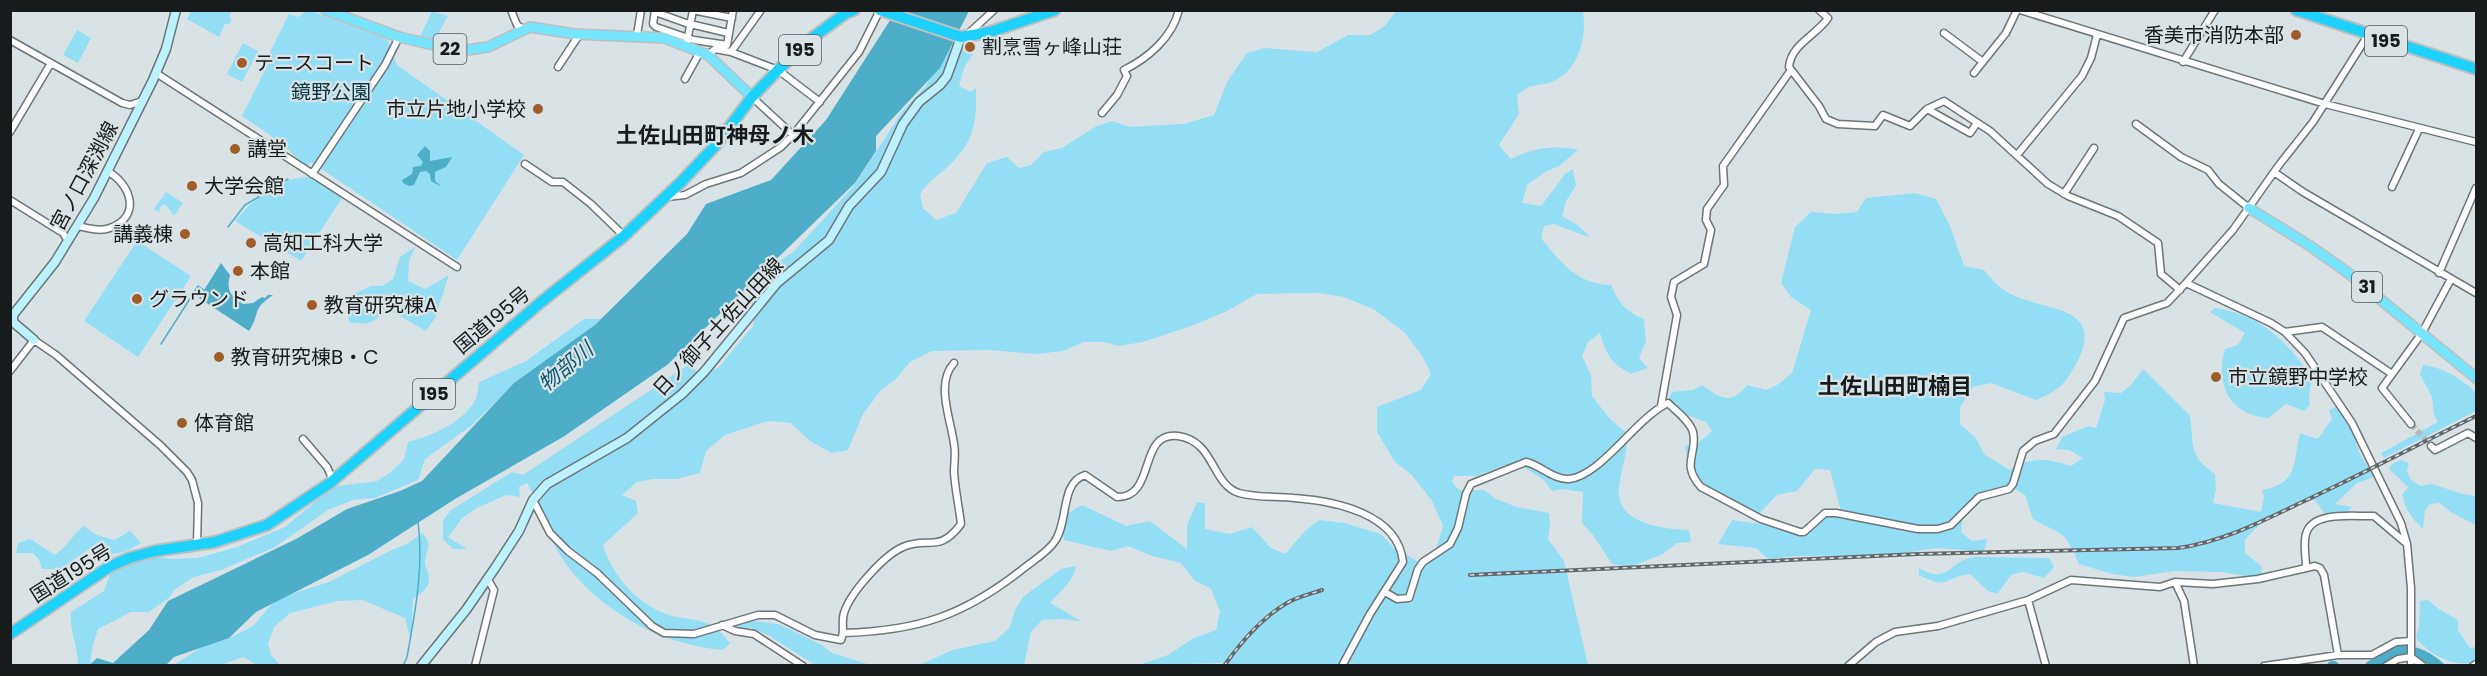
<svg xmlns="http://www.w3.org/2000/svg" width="2487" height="676" font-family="Poppins,'Noto Sans JP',sans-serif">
  <rect width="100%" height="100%" fill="#d9e3e6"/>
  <path fill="#94def5" d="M191,11H232L229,16L232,19L229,24H225L219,37L187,19Z
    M306,11H311L387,39L397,65L524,155L457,260L311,162L305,168C288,145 265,132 242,116L272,56L270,52L289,14L298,17Z
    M432,11L448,16L432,45L418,41Z
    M1396,11H1583C1587,38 1579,71 1551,82C1545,85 1539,84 1533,86C1527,87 1522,92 1517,95L1519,114L1499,145L1511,159C1533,148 1554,144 1578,150L1559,166L1545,172L1527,185L1522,203L1541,206L1565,174L1573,169L1576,186L1566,201L1562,216L1579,226L1591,238L1554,224L1544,226L1541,238C1561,263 1577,284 1611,285C1619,303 1625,311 1644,319L1646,341L1639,358L1648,368L1631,374C1611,364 1606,354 1600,333L1588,342L1582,356L1591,375L1592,396L1611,420L1627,433C1628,452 1621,469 1619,488C1615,524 1664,529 1689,530L1691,542L1677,543L1663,554L1630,567L1612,564L1593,535L1582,523L1583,492L1562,489L1552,491L1544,480L1524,467L1505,465L1477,476H1454L1452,482L1459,490H1484L1496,499L1517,507L1549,513L1550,526L1548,539L1564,561L1588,665H1225L1226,663L1139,665L1168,655L1192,639L1216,630L1220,612L1211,589L1194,580L1181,563L1152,556L1128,546L1111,551L1064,540L1061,517L1082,505L1126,526L1150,521L1187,549V525L1197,502L1205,503V529L1230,534L1252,527L1271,548L1285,554L1305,531L1319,520L1344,523L1381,534L1394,548L1419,562L1435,553L1443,526L1432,501L1412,475L1395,462L1377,432V407L1421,390L1431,374L1423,357L1404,332L1375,310L1344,297L1319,293L1257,294L1227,311L1194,325L1143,342L1119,346L1104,342H1084L1063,351L1036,354L989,350L932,351L910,362L896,379L881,390L863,414L848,450L832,453L810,441L791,423L768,421L725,435L706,451L700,473L677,479H653L637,482L622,495L636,501L638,513L603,545C613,578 642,610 677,617C703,621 713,621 730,643L723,650C661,645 594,609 560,555C546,533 540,506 527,483L519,487L520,497L506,495L477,508L463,517L448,537L467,549H453L443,539V521L451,510L512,472L523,475L688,365L701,374L718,368L753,326L755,311L748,297L769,268L793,252L853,187L902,112L926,86L946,48L974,52L964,68L959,86L971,92L976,88C977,128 973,144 943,171C934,178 927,184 920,194L923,208L936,220L956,213L987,163L1007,157L1019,168L1031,165L1044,152L1062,148L1095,127L1112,121L1130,127L1184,124L1214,115L1227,82L1247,53L1264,48L1317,52L1348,35H1370L1385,26Z
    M77,30L91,38L78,63L63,55Z
    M243,43L258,51L242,82L227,74Z
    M310,177L342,198L301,261L235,221C260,193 271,179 310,177Z
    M166,192L183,203L174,216L165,204L160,207L159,212L154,209Z
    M1915,193L1936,199L1950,226L1964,266L1984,270C1993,281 2001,290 2015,296C2044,310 2105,306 2078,360C2067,382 2059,391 2036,400L1991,383L1973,387L1960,407V424L1975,437L1985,455L2010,470C2030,456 2048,459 2071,466L2083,458L2069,450L2056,449L2062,437L2088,426L2096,428L2105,400L2104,392L2121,393L2131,385L2143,369L2190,416C2194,444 2188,456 2215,474L2216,489L2213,503L2261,512L2264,497L2262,490C2300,482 2292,464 2300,433L2318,439L2332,419L2329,410L2340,405L2348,420L2360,454L2374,477L2357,483L2335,504L2352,507L2343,517L2324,513L2315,500C2303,501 2298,505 2288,510C2267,520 2261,521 2245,540V553L2261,566L2263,579L2221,572L2174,571L2134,577L2112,574L2079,564C2064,529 2063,536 2033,519L2025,495L2011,487L1995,488L1982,496L1963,514L1961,532L1972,541L1987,539L1984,552L1939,548L1888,555L1797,556L1768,559L1756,548L1718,544L1732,520L1773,526L1792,534C1814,524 1813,509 1841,511L1830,470L1815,469L1797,491L1777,495L1760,513C1749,514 1744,510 1734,504C1711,491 1689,475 1685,446L1697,444L1712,431L1706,422L1677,411L1669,398L1672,392L1693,390L1702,385C1720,398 1731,406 1747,385L1766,390L1779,384L1792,373L1811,310L1791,297L1781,283L1795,227L1811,212L1836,214L1857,212L1866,198Z
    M137,241L191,276L138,357L84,321Z
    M415,247L409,261L408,281L425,289L449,275L435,318L426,331L393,312L385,311C372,324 367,325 349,322L348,311L356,293L371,286H382L393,279L400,257Z
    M2215,308C2261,315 2287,341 2312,378L2309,396L2310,405L2304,411L2286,404L2268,418C2229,415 2215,384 2225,349L2238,345L2245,333L2210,312Z
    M584,319H603L592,332L518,380L472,425L425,459L418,480L375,498L353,500L328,510L275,547L221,570L194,577L175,589L169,598L149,612H131L98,629L92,649L90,665H78C78,646 69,631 71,612L104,591L111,572L128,562L149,556L171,559L198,558L237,547L285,527L317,500L338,486L377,481L391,472L404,459L408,442C432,436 467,421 477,396C478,393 478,387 479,382L526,361Z
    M2423,365C2442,367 2463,379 2476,393V411L2384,458L2381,453L2438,422L2434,415L2432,397L2420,374Z
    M2401,460L2409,463L2407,472L2412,481L2421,486L2432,484L2463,494L2476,496V525L2452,513L2440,503L2430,504L2425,510L2423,529C2412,519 2406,510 2402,495L2408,487L2389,469L2392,464Z
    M84,526L97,535L114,540L130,531L141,543C120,556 112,556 88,550L60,569H42L39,560L33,553H16L18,543L30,539L55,555C67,547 72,535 84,526Z
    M422,533C435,547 425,548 425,563C425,568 429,572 429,577C430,588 421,593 413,599L411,642L405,618L362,600L338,601L290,613L274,627L268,644L271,655L280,665H257L243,657L221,665L172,666L205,645L232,637L253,626L270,606L282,597L329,582L392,550L409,543Z
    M1975,557L2049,558L2054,567L2044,578L2023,572L2011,575L1997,594L1988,591L1970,574C1944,577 1949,591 1919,575V568C1949,586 1950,559 1975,557Z
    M1076,566C1074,581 1059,593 1050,603L1081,621L1061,619L1042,620L1031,632L1024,665H919L953,650L995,641L1009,628L1016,608L1024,596L1061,569Z
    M2428,600L2437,608L2458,620V630L2470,648L2476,647V663C2452,666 2432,657 2416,638L2419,626L2420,601Z
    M754,621L778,624L822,645L832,653L871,665H815L766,634L750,628L739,629L735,626Z"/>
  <path fill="#4eadc8" d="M896,11H969L940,68L876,136V151L855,183L667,365L563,437L455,499L368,555L256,612L229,638L174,657L166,665L88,666L97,658L113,663L149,630L168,601L296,539L347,509L400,491L422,481L514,383L595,325L687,234L706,204L771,180L826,120Z
    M425,146L430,151V161L452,157L446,167L435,172V181L442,187L431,181L430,174L426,171L420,172L414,185L409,186L403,183L402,180L412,174L413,167L421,166L423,162L417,155Z
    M221,263L230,275C226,290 230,296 243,304L253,303L262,297L265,298L268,295H273C251,310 261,312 249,331L199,298Z"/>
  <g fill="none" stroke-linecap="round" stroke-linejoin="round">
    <path stroke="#4eadc8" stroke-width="1.5" d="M228,227L245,205L288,179
      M161,344L198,286L204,290
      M403,666L407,657C415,613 424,567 418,522"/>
    <path stroke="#4eadc8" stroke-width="10" d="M2332,666H2334
      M2370,666C2378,662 2383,657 2391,653C2407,645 2427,656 2439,666"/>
    <path stroke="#b2bbbe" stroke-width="6" stroke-dasharray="6 3" stroke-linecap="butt" d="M2411,424L2431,446"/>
    <defs>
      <path id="street" d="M511,10L517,25L523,29
        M655,10L653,24L656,27L694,40L727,45L733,10
        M692,10L732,18
        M1819,10L1828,18C1817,35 1791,44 1789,67L1819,106L1826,119L1838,124L1875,126L1883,115L1910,126L1927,109L1944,101L1990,131L2048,184L2068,196L2118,216L2158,243L2161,274L2180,290
        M2020,10L2325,104L2476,142
        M655,12L686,23L728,33
        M970,32L994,10
        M1944,33L1983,62
        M637,35L641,10
        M2368,35L2313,122L2279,165L2233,230L2186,283L2271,323L2285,332L2305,353L2352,423L2401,523L2407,544L2411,588V666
        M10,40L122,103L130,105L142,101
        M687,42L693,10
        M731,52L761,10
        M708,55L715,49L731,52L778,70L820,102
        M2183,62L2215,10
        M558,67L579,35
        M156,73L457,267
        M1974,73L2006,33L2017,10
        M685,79L700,52
        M752,97L793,135
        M1927,109L1970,133L1977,123
        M1102,113L1117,95L1127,76L1124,70C1148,58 1172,38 1179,10
        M2136,124L2181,157L2208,170L2219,184L2249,208
        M10,132L51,63
        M2017,155L2082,76L2091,58L2097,35
        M525,164L552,182H563L591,204L624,236
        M2274,172L2303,192L2476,293
        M312,174L385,65L399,37
        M2392,187L2419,129
        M2064,194L2094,148
        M666,197L685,195L706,184L741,173L781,147L793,135L859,52L880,10
        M10,200L63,233L68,241
        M78,226C88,228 100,232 110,228C142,216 131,184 107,171
        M2439,273L2476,188
        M2285,332L2322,327L2392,374
        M10,371L34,340L56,355L160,445L187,472L192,480L198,503L197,545
        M1661,406L1677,315L1671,297L1674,282L1704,264L1711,230L1706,220L1707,209L1724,185L1723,166L1791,70
        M2411,424L2382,388L2422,333L2451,279
        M303,439L327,467L333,480
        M2431,446L2435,450L2468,433L2476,438
        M533,500L550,533L568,551L597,573L652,626L664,633L694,634L758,615H775L815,635L841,640C845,631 841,622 844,613C850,593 884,555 903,547C928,536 939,554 961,524C959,507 955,489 954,472C954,463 956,453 954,444C951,420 935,383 954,363
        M2306,567C2306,557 2303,544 2306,534C2312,510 2355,517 2374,516L2407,544
        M2175,582L2184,601L2194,666
        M1385,592L1397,599L1409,598L1418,569L1423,562L1450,544L1458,528L1466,494L1471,484L1526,462C1540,465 1554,480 1569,479C1601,476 1636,418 1668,403C1676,411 1690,421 1693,432C1698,455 1680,463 1701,487L1761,519L1800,532H1804L1825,513H1836L1918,529H1938L1951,525L1979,497L2009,489L2013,484L2023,451L2035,441L2054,434L2095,381L2124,318L2167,303L2186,283
        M2028,600L2046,666
        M722,625L735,631L754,634L803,666
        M843,633C919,631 965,615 1024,568C1034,560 1048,552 1055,541C1069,520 1060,483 1085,475L1117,497C1157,498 1137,431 1178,436C1215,441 1211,484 1239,493C1257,498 1276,496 1294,498C1334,501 1398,513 1403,562L1370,614L1342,666
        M475,666L494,590L487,578
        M1848,666L1876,642L1895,632L1938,626L2028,600L2071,580L2160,587L2175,582L2213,584L2258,579L2315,566L2320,568L2324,575L2338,655
        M2264,666L2338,655H2372L2396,642L2411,641
        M2386,666L2398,659L2411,657L2423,666
        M2473,666L2476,664"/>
      <path id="secondary" d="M34,340L13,322V315L55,262L94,198L153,80L166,49L176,10
        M421,666L466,610L495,568L519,531L533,500L547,484L627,438L682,394L704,372L777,283L829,240L849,206L881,172L903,124L919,102L940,85L947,76L961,37"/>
      <path id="primary" d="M326,10L399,37L460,51L488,47L530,27L575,34L664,38L708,55L752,97
        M2249,208L2310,246L2347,272L2476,378"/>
      <path id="highway" d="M880,10L961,37L990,32L1055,10
        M2296,10L2476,69
        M10,634L109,567L129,558L155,551L215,542L267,525L330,483L541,302L624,236L681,182L715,146L752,97L778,70L812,38L846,13L854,10"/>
    </defs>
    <use href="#street" stroke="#6c7578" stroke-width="9"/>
    <use href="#secondary" stroke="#6c7578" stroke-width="11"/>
    <use href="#primary" stroke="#bebfbf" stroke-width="12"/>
    <use href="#highway" stroke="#bebfbf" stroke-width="14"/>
    <use href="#street" stroke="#fff" stroke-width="6"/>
    <use href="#secondary" stroke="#bbf2fe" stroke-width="8"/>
    <use href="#primary" stroke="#77e4fe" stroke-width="9"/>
    <use href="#highway" stroke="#1cd2fd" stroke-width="10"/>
    <defs>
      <path id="rail" d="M1470,575L1918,554L2178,548C2221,542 2259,523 2298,504C2358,476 2417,445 2476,416
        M1224,666C1241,642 1261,618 1287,603C1297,597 1310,594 1322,590"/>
    </defs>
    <use href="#rail" stroke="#63696b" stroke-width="4"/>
    <use href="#rail" stroke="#d9e3e6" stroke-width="1.5" stroke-dasharray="4.5" stroke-linecap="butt"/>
  </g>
  <g fill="#a05d2b" stroke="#d9e3e6" stroke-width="2">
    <circle cx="2296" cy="35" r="6"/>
    <circle cx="970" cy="47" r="6"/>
    <circle cx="242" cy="63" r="6"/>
    <circle cx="538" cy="109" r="6"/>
    <circle cx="235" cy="149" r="6"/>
    <circle cx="192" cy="186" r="6"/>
    <circle cx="185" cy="234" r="6"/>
    <circle cx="251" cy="243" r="6"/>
    <circle cx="238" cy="271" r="6"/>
    <circle cx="137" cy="299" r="6"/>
    <circle cx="312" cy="305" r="6"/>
    <circle cx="219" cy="357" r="6"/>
    <circle cx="2216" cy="377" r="6"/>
    <circle cx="182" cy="423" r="6"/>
  </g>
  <g text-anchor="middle" stroke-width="4.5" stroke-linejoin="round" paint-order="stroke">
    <g fill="#d9e3e6" stroke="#525759" stroke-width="1.5">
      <rect x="2365" y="26" width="42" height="30" rx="4.5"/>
      <rect x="433.5" y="34" width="33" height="30" rx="4.5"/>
      <rect x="779" y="35" width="42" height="30" rx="4.5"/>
      <rect x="2352" y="272" width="30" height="30" rx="4.5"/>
      <rect x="413" y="379" width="42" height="30" rx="4.5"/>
    </g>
    <g font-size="18" font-weight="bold" fill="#181b1c">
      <text x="2386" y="47">195</text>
      <text x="450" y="55">22</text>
      <text x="800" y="56">195</text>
      <text x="2367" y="293">31</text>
      <text x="434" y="400">195</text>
    </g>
    <g font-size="20" fill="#181b1c" stroke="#d9e3e6" text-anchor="start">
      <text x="2284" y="42" text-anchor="end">香美市消防本部</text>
      <text x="982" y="54">割烹雪ヶ峰山荘</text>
      <text x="254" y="70">テニスコート</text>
      <text x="526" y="116" text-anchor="end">市立片地小学校</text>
      <text x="247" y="156">講堂</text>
      <text x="204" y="193">大学会館</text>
      <text x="173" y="241" text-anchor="end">講義棟</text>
      <text x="263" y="250">高知工科大学</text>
      <text x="250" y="278">本館</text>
      <text x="149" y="306">グラウンド</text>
      <text x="324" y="312">教育研究棟A</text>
      <text x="231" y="364">教育研究棟B・C</text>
      <text x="2228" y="384">市立鏡野中学校</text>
      <text x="194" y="430">体育館</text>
    </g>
    <g font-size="20" fill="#073541" stroke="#d9e3e6">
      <text x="331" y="99">鏡野公園</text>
    </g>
    <g font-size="20" fill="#181b1c" stroke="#d9e3e6">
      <text transform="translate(84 176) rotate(-62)" y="7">宮ノ口深渕線</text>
      <text transform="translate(492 320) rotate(-40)" y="7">国道195号</text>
      <text transform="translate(718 327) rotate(-47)" y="7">日ノ御子土佐山田線</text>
      <text transform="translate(71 573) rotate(-32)" y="7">国道195号</text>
    </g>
    <g font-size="21" font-style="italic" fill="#05596c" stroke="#d9e3e6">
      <text transform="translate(566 367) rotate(-40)" y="7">物部川</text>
    </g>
    <g font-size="22" font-weight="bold" fill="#181b1c" stroke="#d9e3e6">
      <text x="715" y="143">土佐山田町神母ノ木</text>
      <text x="1895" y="394">土佐山田町楠目</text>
    </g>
  </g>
  <rect width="2487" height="676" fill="none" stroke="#181b1c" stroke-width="24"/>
</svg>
